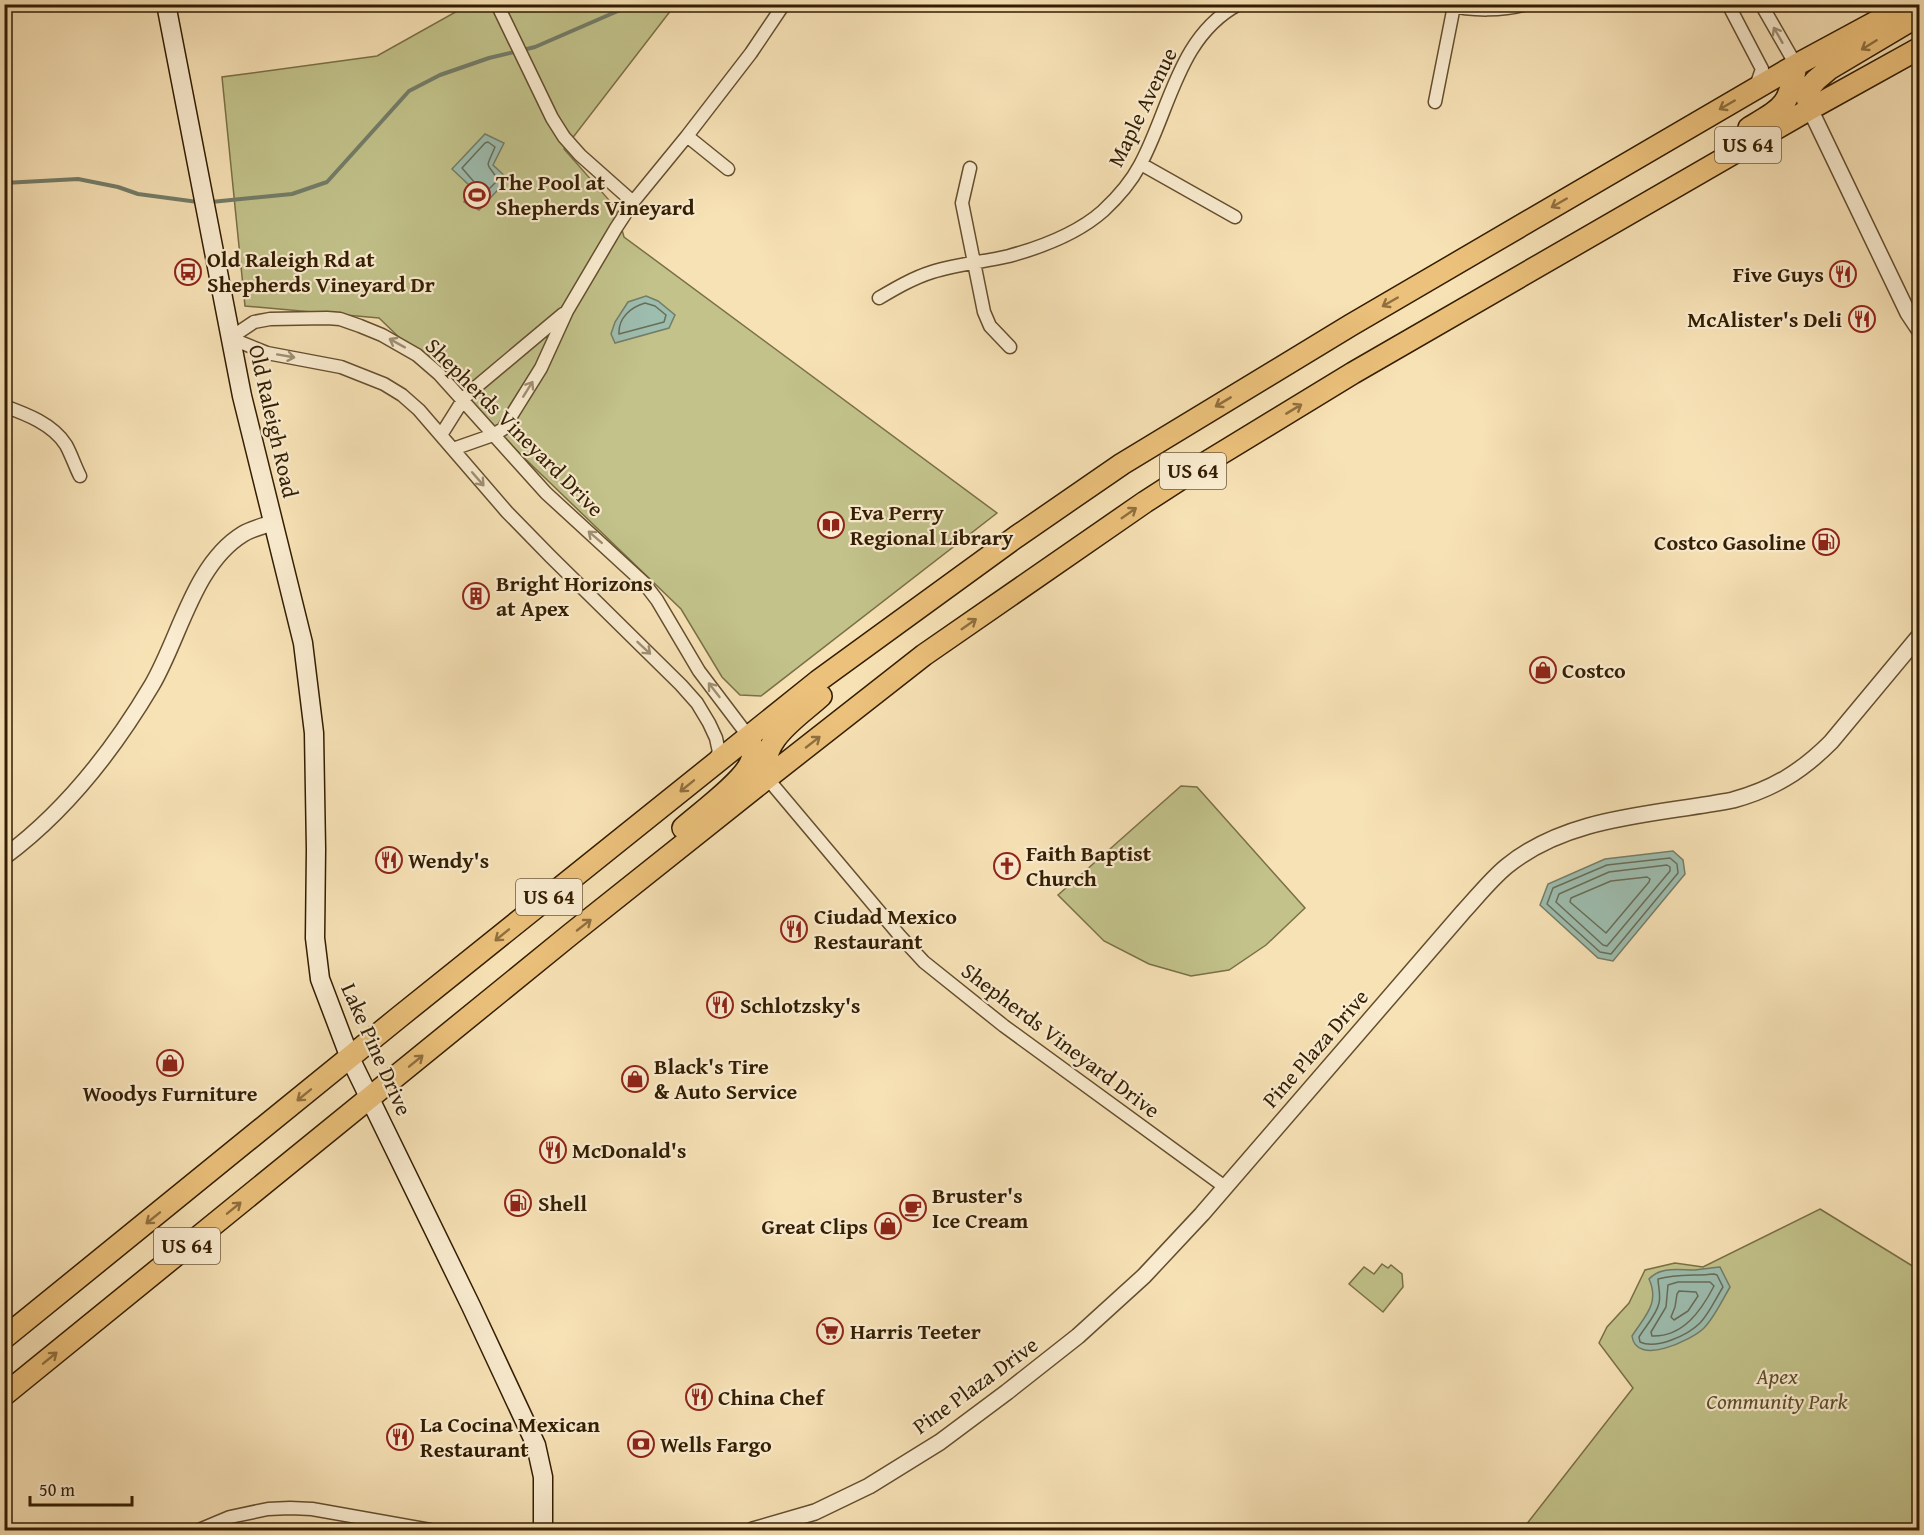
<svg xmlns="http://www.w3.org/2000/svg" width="1924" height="1535" font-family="'Gentium Book Plus',serif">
  <rect width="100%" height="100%" fill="#f7e2b6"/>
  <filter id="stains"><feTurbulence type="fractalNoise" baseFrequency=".00333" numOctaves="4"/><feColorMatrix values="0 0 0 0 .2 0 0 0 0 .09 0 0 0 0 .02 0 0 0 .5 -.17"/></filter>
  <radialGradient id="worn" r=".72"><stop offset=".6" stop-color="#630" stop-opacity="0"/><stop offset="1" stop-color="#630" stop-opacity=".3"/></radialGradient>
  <path fill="#c2c28a" stroke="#7a7046" stroke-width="1.5" d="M468,5H675L564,149L616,208L624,237L997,513L761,696L740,695L722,677L681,609L379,318L245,306L222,77L377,56Z
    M1181,786L1197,787L1305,908L1266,945L1229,970L1191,976L1149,964L1104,941L1058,895Z
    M1820,1209L1919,1270V1530H1522L1633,1388L1599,1343L1607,1327L1629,1303L1645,1270L1675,1263L1703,1267Z
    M1382,1264L1388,1268L1391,1265L1402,1274L1403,1287L1383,1312L1349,1284L1364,1267L1374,1274Z"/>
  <path fill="#9dbdaf" stroke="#737d69" stroke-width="1.5" d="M485,134L504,143L493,165L508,179L479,210L464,202L470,186L452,169Z
    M646,296L658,301L675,315L669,328L615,343L611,334L615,322L628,302Z
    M1673,851L1683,860L1685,874L1613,961L1598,958L1540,905L1548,884L1605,859Z
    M1720,1267L1730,1287C1723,1299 1714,1318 1704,1328C1692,1340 1636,1367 1632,1336C1645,1316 1660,1303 1649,1279C1661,1266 1679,1270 1695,1270C1703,1269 1711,1268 1720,1267Z"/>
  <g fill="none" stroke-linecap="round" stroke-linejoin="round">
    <path stroke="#686d58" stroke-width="1.5" d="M488,142L495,147C485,171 486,160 498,180L477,201L472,198L475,183L462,168L485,143Z
      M645,303L655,306L666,315L664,322L619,334C618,318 631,307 645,303Z
      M1670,858L1677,864L1678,873L1611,954L1600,952L1547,904L1553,888L1607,865Z
      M1667,865L1670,867V871L1607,946L1603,945L1556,902L1559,894L1609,872Z
      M1647,877L1650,879L1649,882L1606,933L1570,902L1571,898L1611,881Z
      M1714,1274L1717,1275L1723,1287C1716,1298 1709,1314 1700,1323C1688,1335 1656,1350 1640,1342L1639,1337C1645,1327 1657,1314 1659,1303C1661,1294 1658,1286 1658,1279C1677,1274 1695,1276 1714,1274Z
      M1678,1282H1710L1714,1286C1701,1311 1683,1337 1652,1336L1651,1332L1666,1307L1668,1285Z
      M1679,1291L1696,1292L1698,1296L1688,1311L1674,1320L1671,1317L1675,1307L1677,1294Z"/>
    <path stroke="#737d69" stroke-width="4" d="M4,183L78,179L118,187L138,194L198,202
      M211,202L292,194L327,182L409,91L440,75L489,58L535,47L634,4"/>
    <defs>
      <path id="minor" d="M497,4L552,118L564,137L580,155L633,202
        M1728,4L1762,69L1756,86
        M1761,4L1796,65
        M1447,5C1472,11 1503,11 1527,4
        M1435,102L1454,6
        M687,136L728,169
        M1141,164L1235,217
        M970,168L962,203L984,312L990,326L1010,347
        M879,298C896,288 913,278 932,272C957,264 984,262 1009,256C1042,247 1077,234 1103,211C1117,198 1131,182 1140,165C1170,110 1178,36 1239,4
        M230,338L254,322L270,319L327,318L340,319L360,326L382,335L417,355L439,374L546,493L644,583L657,600L699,671L749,737
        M230,338L267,353L341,367L384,384L402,395L419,410L507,512L551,557L681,685L697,703L709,723L716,738L719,752L714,761
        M4,406C26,414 53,424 66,445C71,454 75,466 80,476
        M441,435L463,400L470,392L563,314
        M453,449L493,435L503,429L541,368L567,311L616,228L633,202L687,136L751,53L784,4
        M767,778L900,936L924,962L1004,1026L1225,1187
        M199,1530L230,1517L268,1509L290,1508L312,1509L430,1530"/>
      <path id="tertiary" d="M1810,109L1908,313L1920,331
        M4,857C65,812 114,749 152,685C180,637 194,564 243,534C251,529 263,526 272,523
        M753,1530L815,1512L869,1486L940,1442L1007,1392L1078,1336L1144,1276L1202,1214L1463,912C1477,897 1491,879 1507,866C1570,815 1657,815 1733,800C1773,789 1801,772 1831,742L1920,635"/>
      <path id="secondary" d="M166,4L242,396L303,643L314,733L316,849L315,938L320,979L350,1058L471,1306L536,1445L543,1477V1530"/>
      <path id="trunk" d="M1810,109L1807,98L1809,88L1816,80L1829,69L1920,15
        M1749,128C1784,107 1789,106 1796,65
        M767,778C757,741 797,718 821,696
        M683,828C700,813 741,783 750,764C755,755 752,746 749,737
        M4,1338L398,1018L818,681L1016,537L1122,464L1351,325L1796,65L1909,4
        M4,1395L571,934L767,778L924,655L1145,502L1207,462L1353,373L1810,109L1920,48"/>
    </defs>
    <use href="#minor" stroke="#644e2e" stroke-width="15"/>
    <use href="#tertiary" stroke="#644e2e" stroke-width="18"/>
    <use href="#secondary" stroke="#331d01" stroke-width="21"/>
    <use href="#trunk" stroke="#331d01" stroke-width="24"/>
    <use href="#minor" stroke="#faecd0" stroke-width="12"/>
    <use href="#tertiary" stroke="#faecd0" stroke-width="15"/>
    <use href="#secondary" stroke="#faecd0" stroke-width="18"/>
    <use href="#trunk" stroke="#ecc17b" stroke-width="21"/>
  </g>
  <defs><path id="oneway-shaft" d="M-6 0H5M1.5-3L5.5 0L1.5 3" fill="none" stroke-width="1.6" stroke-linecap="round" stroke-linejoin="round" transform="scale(1.5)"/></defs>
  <g stroke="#a08f73">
    <use href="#oneway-shaft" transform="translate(1778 35) rotate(-120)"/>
    <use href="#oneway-shaft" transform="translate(397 343) rotate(-151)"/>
    <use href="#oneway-shaft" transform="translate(286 356) rotate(10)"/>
    <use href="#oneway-shaft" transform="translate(528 389) rotate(-58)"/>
    <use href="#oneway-shaft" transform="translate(478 479) rotate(49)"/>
    <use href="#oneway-shaft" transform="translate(595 537) rotate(-139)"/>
    <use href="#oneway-shaft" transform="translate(644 648) rotate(43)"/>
    <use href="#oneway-shaft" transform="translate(714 690) rotate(-128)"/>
  </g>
  <g stroke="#906f3e">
    <use href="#oneway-shaft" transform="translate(1869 45) rotate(148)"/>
    <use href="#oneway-shaft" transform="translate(1727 105) rotate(150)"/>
    <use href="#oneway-shaft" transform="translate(1559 203) rotate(150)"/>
    <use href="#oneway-shaft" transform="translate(1390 302) rotate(150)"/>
    <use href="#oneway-shaft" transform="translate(1223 402) rotate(149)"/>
    <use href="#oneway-shaft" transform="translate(1294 409) rotate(-31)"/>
    <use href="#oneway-shaft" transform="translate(1129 513) rotate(-35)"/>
    <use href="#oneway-shaft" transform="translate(969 624) rotate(-35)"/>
    <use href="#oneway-shaft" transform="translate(813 742) rotate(-38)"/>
    <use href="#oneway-shaft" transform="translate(687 786) rotate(141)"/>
    <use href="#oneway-shaft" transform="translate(584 925) rotate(-38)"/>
    <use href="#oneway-shaft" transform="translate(502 935) rotate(141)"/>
    <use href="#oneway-shaft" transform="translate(416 1061) rotate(-39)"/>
    <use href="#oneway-shaft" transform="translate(304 1095) rotate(141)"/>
    <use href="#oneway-shaft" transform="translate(234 1208) rotate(-39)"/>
    <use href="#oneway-shaft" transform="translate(153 1218) rotate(141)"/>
    <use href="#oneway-shaft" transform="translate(50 1358) rotate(-39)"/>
  </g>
  <defs>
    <symbol id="stadium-ring" viewBox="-11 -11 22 22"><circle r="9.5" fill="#faecd0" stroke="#8f2418" stroke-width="1.5"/><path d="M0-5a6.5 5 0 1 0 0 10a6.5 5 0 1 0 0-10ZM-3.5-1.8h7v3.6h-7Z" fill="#8f2418"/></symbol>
    <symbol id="bus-ring" viewBox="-11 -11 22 22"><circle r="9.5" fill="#faecd0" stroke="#8f2418" stroke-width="1.5"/><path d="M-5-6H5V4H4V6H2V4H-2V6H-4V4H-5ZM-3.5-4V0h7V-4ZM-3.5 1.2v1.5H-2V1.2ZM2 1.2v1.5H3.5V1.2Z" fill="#8f2418"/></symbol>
    <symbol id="restaurant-ring" viewBox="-11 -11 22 22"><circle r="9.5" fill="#faecd0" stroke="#8f2418" stroke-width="1.5"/><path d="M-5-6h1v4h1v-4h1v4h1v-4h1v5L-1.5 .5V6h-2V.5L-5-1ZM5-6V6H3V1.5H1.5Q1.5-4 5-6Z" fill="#8f2418"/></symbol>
    <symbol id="library-ring" viewBox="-11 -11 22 22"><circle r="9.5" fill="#faecd0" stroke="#8f2418" stroke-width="1.5"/><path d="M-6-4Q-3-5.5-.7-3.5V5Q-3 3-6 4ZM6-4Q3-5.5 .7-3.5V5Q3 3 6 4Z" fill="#8f2418"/></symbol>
    <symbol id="fuel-ring" viewBox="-11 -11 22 22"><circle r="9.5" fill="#faecd0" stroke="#8f2418" stroke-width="1.5"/><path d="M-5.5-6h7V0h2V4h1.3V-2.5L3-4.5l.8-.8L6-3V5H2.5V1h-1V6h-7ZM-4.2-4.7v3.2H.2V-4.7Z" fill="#8f2418"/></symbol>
    <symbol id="building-ring" viewBox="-11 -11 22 22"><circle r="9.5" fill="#faecd0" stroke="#8f2418" stroke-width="1.5"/><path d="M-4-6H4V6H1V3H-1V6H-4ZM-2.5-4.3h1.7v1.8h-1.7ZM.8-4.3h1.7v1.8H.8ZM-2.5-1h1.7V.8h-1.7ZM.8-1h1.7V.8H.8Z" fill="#8f2418"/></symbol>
    <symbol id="shop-ring" viewBox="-11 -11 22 22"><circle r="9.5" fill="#faecd0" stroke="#8f2418" stroke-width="1.5"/><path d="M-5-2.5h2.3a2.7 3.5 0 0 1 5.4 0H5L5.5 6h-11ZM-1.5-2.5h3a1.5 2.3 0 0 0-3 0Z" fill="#8f2418"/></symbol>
    <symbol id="church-ring" viewBox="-11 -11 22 22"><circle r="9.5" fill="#faecd0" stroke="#8f2418" stroke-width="1.5"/><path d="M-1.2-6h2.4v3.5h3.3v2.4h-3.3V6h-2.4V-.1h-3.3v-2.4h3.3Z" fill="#8f2418"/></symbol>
    <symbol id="cafe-ring" viewBox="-11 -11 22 22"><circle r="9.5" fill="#faecd0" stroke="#8f2418" stroke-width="1.5"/><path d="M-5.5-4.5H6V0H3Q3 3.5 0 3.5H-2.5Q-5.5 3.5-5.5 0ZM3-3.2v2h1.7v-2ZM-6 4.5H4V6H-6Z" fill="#8f2418"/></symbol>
    <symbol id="supermarket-ring" viewBox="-11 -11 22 22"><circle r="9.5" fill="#faecd0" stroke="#8f2418" stroke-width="1.5"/><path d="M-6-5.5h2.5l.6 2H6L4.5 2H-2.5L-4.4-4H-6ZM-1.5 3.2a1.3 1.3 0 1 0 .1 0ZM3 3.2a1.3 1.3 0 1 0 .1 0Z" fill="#8f2418"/></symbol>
    <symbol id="bank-ring" viewBox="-11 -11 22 22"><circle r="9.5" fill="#faecd0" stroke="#8f2418" stroke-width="1.5"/><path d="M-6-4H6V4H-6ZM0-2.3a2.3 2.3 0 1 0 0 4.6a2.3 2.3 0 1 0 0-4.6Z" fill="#8f2418"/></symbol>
  </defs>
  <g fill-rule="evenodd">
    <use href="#stadium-ring" x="462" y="180" width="30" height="30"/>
    <use href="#bus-ring" x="173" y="257" width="30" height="30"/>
    <use href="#restaurant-ring" x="1828" y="259" width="30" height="30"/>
    <use href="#restaurant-ring" x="1847" y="304" width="30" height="30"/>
    <use href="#library-ring" x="816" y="510" width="30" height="30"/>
    <use href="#fuel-ring" x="1811" y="527" width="30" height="30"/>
    <use href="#building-ring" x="461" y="581" width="30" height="30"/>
    <use href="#shop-ring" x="1528" y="655" width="30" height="30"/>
    <use href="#restaurant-ring" x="374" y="845" width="30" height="30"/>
    <use href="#church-ring" x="992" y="851" width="30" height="30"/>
    <use href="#restaurant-ring" x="779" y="914" width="30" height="30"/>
    <use href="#restaurant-ring" x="705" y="990" width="30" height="30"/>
    <use href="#shop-ring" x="155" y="1048" width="30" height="30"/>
    <use href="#shop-ring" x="620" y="1064" width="30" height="30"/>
    <use href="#restaurant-ring" x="538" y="1135" width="30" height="30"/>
    <use href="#fuel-ring" x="503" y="1188" width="30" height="30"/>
    <use href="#cafe-ring" x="898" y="1193" width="30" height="30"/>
    <use href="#shop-ring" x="873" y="1211" width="30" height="30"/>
    <use href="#supermarket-ring" x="815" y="1316" width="30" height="30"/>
    <use href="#restaurant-ring" x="684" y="1382" width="30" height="30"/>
    <use href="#restaurant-ring" x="385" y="1422" width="30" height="30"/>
    <use href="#bank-ring" x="626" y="1429" width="30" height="30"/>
  </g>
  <g text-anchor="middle" stroke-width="4.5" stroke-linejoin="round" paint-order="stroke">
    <g fill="#faecd0" stroke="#6f5b3f" stroke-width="1.5">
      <rect x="1715" y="127" width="66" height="36" rx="4.5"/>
      <rect x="1160" y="453" width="66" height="36" rx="4.5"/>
      <rect x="516" y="879" width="66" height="36" rx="4.5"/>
      <rect x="154" y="1228" width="66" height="36" rx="4.5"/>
    </g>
    <g font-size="21" font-weight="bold" fill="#331d01">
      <text x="1748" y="152">US 64</text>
      <text x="1193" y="478">US 64</text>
      <text x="549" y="904">US 64</text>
      <text x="187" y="1253">US 64</text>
    </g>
    <g font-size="22" fill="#331d01" stroke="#faecd0">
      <text transform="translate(1142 107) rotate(-64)" y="8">Maple Avenue</text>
      <text transform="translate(274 421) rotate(77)" y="8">Old Raleigh Road</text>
      <text transform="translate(515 427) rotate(45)" y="8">Shepherds Vineyard Drive</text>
      <text transform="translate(1061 1040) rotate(37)" y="8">Shepherds Vineyard Drive</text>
      <text transform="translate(1315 1048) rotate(-49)" y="8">Pine Plaza Drive</text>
      <text transform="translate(377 1049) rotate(66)" y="8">Lake Pine Drive</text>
      <text transform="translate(975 1385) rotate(-36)" y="8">Pine Plaza Drive</text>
    </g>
    <g font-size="22" font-weight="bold" fill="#331d01" stroke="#faecd0" text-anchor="start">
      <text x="496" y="190">The Pool at<tspan x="496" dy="25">Shepherds Vineyard</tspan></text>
      <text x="207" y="267">Old Raleigh Rd at<tspan x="207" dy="25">Shepherds Vineyard Dr</tspan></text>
      <text x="1824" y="282" text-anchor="end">Five Guys</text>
      <text x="1842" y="327" text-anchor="end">McAlister's Deli</text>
      <text x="850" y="520">Eva Perry<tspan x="850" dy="25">Regional Library</tspan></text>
      <text x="1806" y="550" text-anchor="end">Costco Gasoline</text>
      <text x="496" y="591">Bright Horizons<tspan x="496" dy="25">at Apex</tspan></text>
      <text x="1562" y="678">Costco</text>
      <text x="1026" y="861">Faith Baptist<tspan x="1026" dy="25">Church</tspan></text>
      <text x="408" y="868">Wendy's</text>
      <text x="814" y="924">Ciudad Mexico<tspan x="814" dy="25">Restaurant</tspan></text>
      <text x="740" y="1013">Schlotzsky's</text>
      <text x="654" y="1074">Black's Tire<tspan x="654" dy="25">&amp; Auto Service</tspan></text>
      <text x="170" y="1101" text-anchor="middle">Woodys Furniture</text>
      <text x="572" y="1158">McDonald's</text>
      <text x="932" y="1203">Bruster's<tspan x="932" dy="25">Ice Cream</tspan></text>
      <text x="538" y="1211">Shell</text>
      <text x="868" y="1234" text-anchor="end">Great Clips</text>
      <text x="850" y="1339">Harris Teeter</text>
      <text x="718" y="1405">China Chef</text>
      <text x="420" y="1432">La Cocina Mexican<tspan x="420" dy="25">Restaurant</tspan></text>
      <text x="660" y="1452">Wells Fargo</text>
    </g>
    <g font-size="22" font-style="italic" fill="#5e4f2a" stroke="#faecd0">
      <text x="1777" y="1384">Apex<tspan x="1777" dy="25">Community Park</tspan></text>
    </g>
  </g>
  <rect width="1924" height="1535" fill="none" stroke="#f7e2b6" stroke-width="24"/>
  <rect x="6" y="6" width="1912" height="1523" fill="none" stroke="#331d01" stroke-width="3"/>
  <rect x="12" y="12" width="1900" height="1511" fill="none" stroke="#331d01" stroke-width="1.5"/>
  <path d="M30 1496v9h102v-9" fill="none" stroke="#331d01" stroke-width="3"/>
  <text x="39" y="1496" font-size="18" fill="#331d01" stroke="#faecd0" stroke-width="4.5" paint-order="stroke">50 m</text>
  <rect width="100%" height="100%" filter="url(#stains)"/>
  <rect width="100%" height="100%" fill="url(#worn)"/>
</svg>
